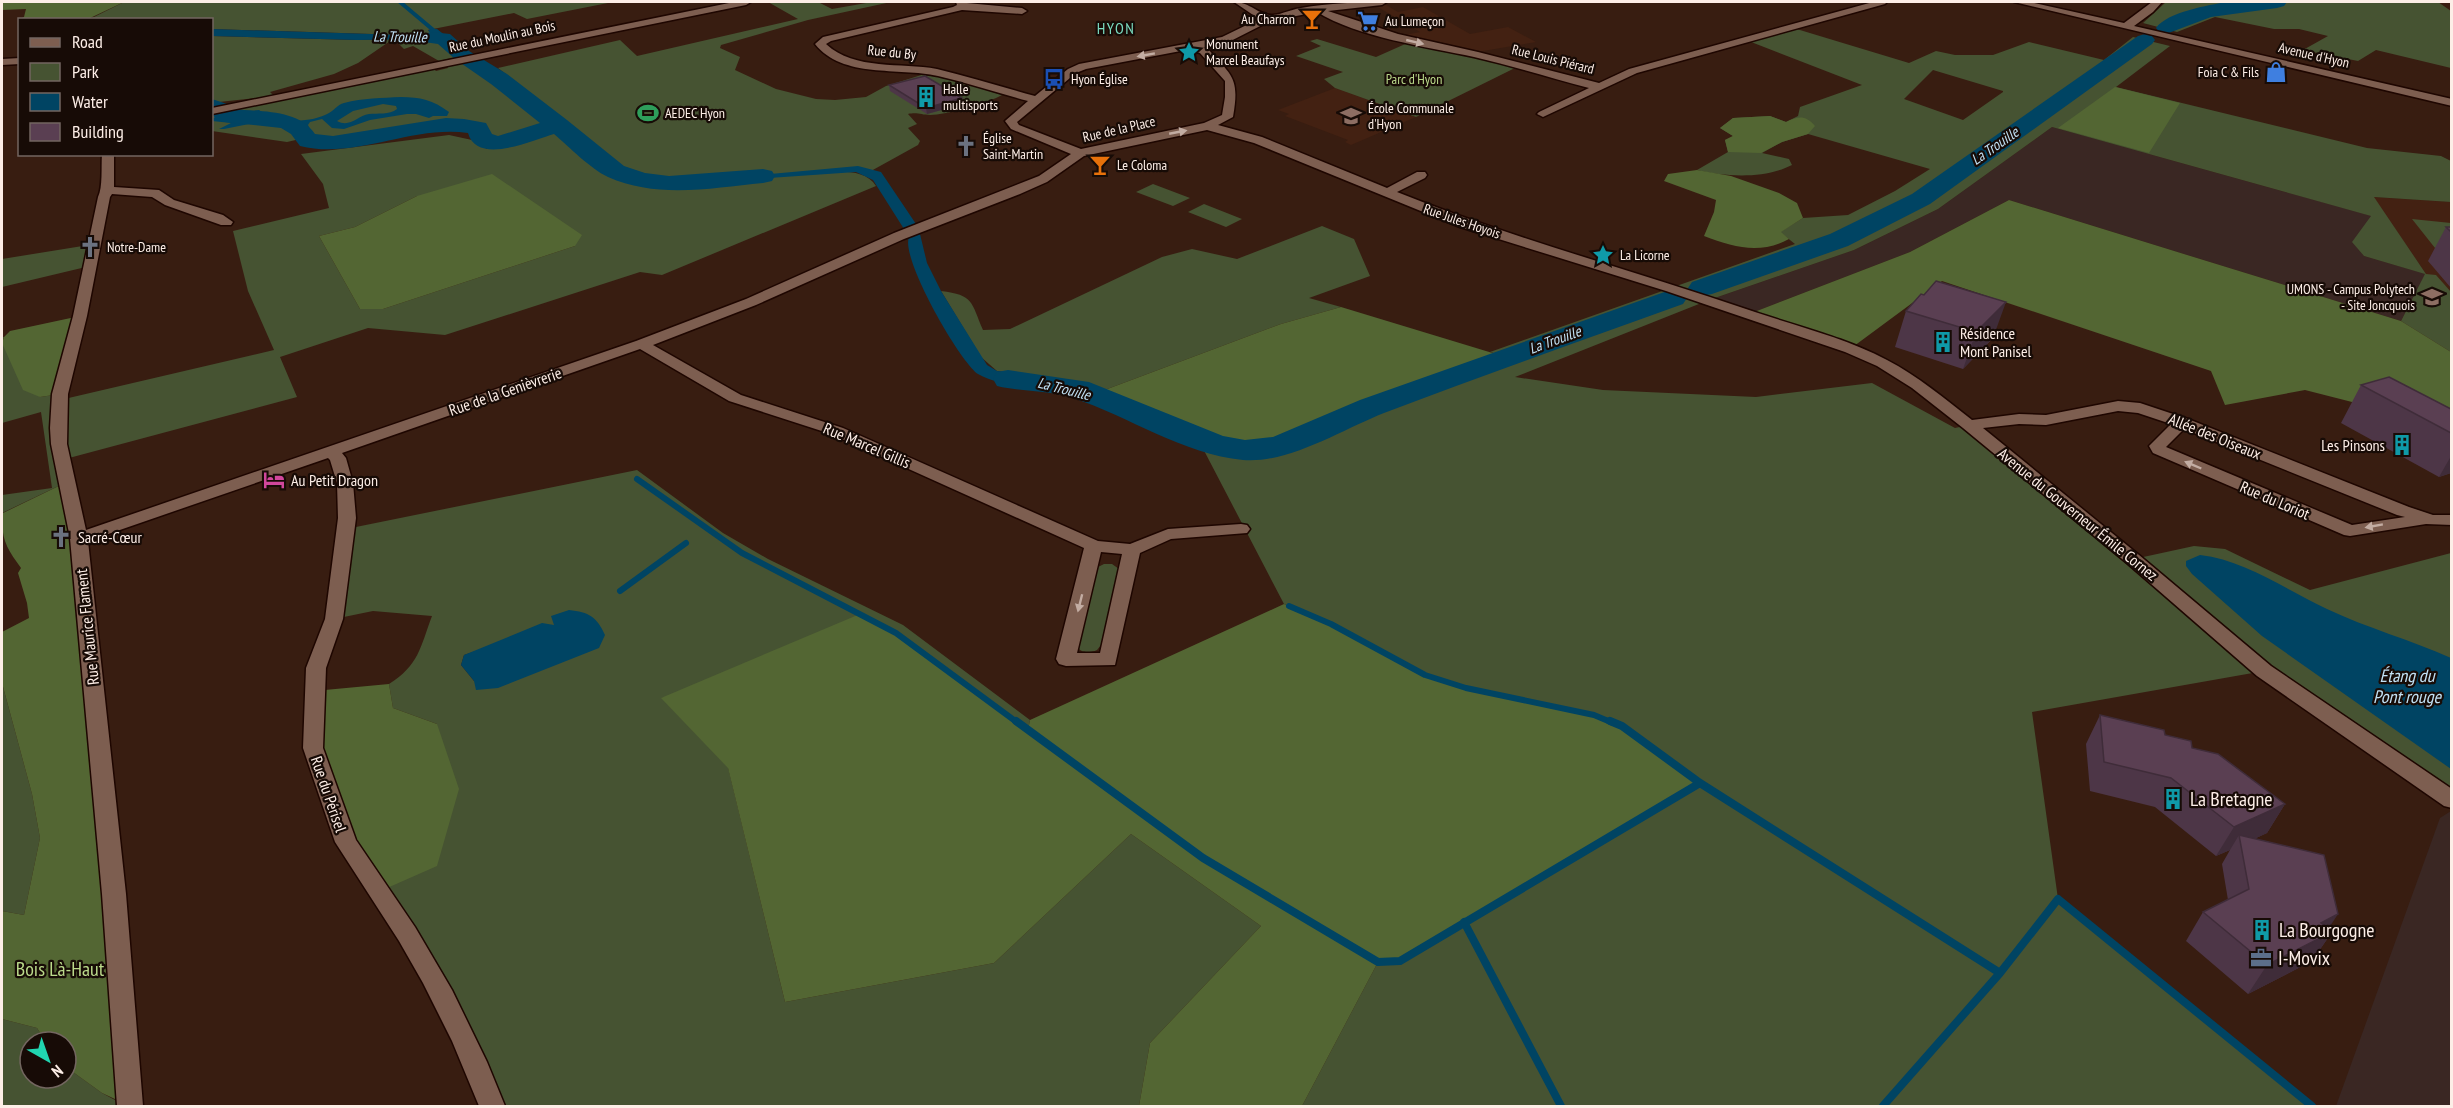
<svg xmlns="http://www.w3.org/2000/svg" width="2453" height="1108" font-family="'PT Sans Narrow',sans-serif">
  <rect width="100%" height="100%" fill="#381d11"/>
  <path fill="#3a2723" d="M2052,127L2372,216L2353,242L2364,256L2426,274L2401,321L2009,200L1910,252L1749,314L1709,300L1854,250L1938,209Z
    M2451,811V1106H2336L2440,818Z"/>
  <path fill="#432112" d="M1381,2L1398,12L1423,7L1470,34L1508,27L1536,42L1471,53L1395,37L1420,32L1371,3Z
    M1335,88L1416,117L1351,145L1345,142L1348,140L1285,116L1289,114L1278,110Z
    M2373,197L2451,202V352L2401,321L2426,274Z"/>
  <path fill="#465332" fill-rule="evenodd" d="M124,2H613L527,19L514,13L428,30L434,36L212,29V20H88Z
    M768,2H818L832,9L872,2H891L808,20L721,45L720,48L740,57L735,70L776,89L816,99L835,100L866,97L886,86L931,72L1002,95C988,103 946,115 930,115C921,115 918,112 908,114L917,124L908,128L920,141L918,145L871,171L860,168L794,175C818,174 862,163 876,186L662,275L640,272L445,335L368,328L280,357L297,397L69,458L67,482L2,513V495L52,488L41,412L2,423V337H4L2,343L40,397L60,394V400L274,350L248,291L233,231L329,208L323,184L301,154L449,135L472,140L487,149L524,140L555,129L578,133L551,109L498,68L620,40L637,56L798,19ZM417,196L575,246L383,309H360L319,236L355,227Z
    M2166,2H2438L2451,11V68L2376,50L2358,61L2303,50L2328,36L2299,29H2274L2215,17L2177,32L2143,23Z
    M1790,27L1909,63L1936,51L1955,55H1993L2029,42L2104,60L2133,37L2170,46L2116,87L2367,148L2441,156L2451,161V202L2374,197L2426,274L2436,275L2451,292V352L2401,321L2425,274L2364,256L2352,242L2371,216L2052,127L1938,209L1854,250L1709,300L1515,377L1603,390L1756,397L1872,383L1955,428L1969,425L2134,559L2194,546L2225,549L2310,590L2451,553V800L2264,671L2032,712L2058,899L2312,1106H1302L1378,962L1400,961L1700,783L1621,726L1594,715L1466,688L1425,675L1331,624L1284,604L1198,439L1215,445L1284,444L1371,407L1508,357L1490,352L1795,244L1780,232L1803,218L1848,215L1895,191L1930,169L1808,134L1782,142L1762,153L1789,159L1792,165C1765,179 1726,177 1697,170L1728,152L1725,140L1733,136L1720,128L1733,118L1770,116L1786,122L1798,116L1800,107L1862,85L1746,40ZM1933,70L2003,91V92L1963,120L1904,99Z
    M212,36L357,40L393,39L358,63L334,74L270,92L274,96L219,102L212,101Z
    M428,39H439L460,56L439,61L413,46L404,49L399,44Z
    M1317,39L1376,57L1412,41L1519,66L1416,117L1335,88L1324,79L1343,72L1296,56L1321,46L1310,41Z
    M469,62L548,127C529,133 505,146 485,138L483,127L458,122L351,139H327L313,136L287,142L212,131V112L272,102L433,68L436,71L448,68L446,65Z
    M1153,184L1190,198L1173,206L1136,192Z
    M1204,204L1242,219L1226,227L1188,212Z
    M2412,219L2451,223V250L2435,248Z
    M1322,226L1354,239L1370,276L1309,298L1341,307L1281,324L1102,391L1063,380L997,371L981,357L941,291C974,295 971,302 983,330L1010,329L1162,257L1192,249L1237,259Z
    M95,244L90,266L2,287V259Z
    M637,470L723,533L768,559L903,625L1030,720L1028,730L896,633L662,698L728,767L785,1002L994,963L1131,834L1261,926L1150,1043L1139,1106H492L477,1064L378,892L437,724L393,708L389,684C419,665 420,648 432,616L373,611L334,619L346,529ZM555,625L474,681L461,665L464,655Z
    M1104,564H1112L1119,569L1101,645L1097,650C1090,653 1081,654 1077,646L1098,567Z
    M2,683L32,794L40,838L24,915L2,911Z
    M2,1019L37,1028L46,1042H30V1078H66V1067L102,1093L126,1106H2Z"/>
  <path fill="#536633" d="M2,2H124L88,19H20L24,17L26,9L2,10Z
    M2115,87L2180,103L2149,153L2058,128Z
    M1770,116L1786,122C1799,116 1805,115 1815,126L1808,134L1782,142L1761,153L1728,152L1725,140L1733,136L1720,128L1733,118Z
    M1697,170L1731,176L1779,193L1797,203L1803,218L1781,232L1789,239C1759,255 1734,247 1704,236L1714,212L1716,200L1664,181L1668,174Z
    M492,174L582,235L575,246L383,309H360L319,236L355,227L417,196Z
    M2009,200L2401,321L2451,352V413L2444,410L2352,402L2305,390L2225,405L2211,371L1942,281L1850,349L1749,314L1910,252Z
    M1341,307L1509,358C1463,374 1417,389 1371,406C1334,421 1283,454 1243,450C1190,443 1143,413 1094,394L1281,324Z
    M80,316L60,394L40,397L23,390L2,343L4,337L10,331Z
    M67,482L114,894L130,1106L102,1093L66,1067V1042H46L37,1028L2,1019V911L24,915L40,838L32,794L2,683V632L29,618L27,603L18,573L21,568C7,549 0,538 3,513Z
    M1284,604L1331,624L1425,675L1497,695L1594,715L1621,726L1700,783L1400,961L1378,962L1302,1106H1139L1150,1043L1261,926L1131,834L994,963L785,1002L728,768L661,698L860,614L896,633L1028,730L1030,720Z
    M389,684L393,708L437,724L459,789L437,866L378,892L329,791L314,691Z"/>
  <path fill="#004463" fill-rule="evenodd" d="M212,29L433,36L428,30L437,29L474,58L464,60L439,39L357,40L212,36Z
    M401,97C420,97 433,100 449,112L447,116H433L429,118L416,114H407L370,120L344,129L332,128L322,119L310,122L308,125L313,135L298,138L292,127L288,125L249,124L224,129H219L231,123L212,121V118L259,110C275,123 310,124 329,113C336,109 337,105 344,103C363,98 382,98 401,97ZM383,104L396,106L397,109C389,115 378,113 369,114C357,116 350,128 337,121L353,111Z
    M858,166L881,172L916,224L904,229L873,180L856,172L714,182L716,179Z
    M920,234L927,263L941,291L987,365L997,371L1063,380L1051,389C1028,386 998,386 978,374C960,362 900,258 909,237Z
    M2200,555C2245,560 2286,590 2327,609C2367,628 2411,640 2451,658V769L2262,636L2192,574L2186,566V561Z
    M569,610C589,612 597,617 605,635L599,648L498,688L476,690L474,681L461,665L464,655L542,623L554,625L551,616Z"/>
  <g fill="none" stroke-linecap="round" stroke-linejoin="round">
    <path stroke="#004463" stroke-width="4" d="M400,2L438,34"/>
    <path stroke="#004463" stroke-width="6" d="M637,479L742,553L896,633L1018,723
      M620,591L686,543
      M1289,606L1331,624L1425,675L1466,688L1594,715L1613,723"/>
    <path stroke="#004463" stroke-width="8" d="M1016,721L1203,858L1378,962L1400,961L1700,783
      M1610,721L1622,726L1700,783L2000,973L2058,899L2312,1106
      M1464,922L1561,1106
      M1883,1106L2000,973"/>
    <path fill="#004463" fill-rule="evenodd" d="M2227,2H2287L2284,6L2277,8L2211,17L2166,34L2159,32L2156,28C2167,12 2209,5 2227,2Z
      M431,32L450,34L469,51L507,74L567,120L624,166L645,173L669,176L763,169L772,171L775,176L772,181L763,183C712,188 657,199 608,177C591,169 569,147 554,134C533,140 477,166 468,133C411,125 355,160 300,146L291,134L281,128L225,122L217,120L212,114V99L230,105L233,109C261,112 298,109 315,134L333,136L446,118L464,119L486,123L492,134L498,136L540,123L491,84L455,59L438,44L424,42L421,38L424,34Z
      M2145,34L2152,36L2155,40L2152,44L1930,204L1848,246L1712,294L1702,296L1692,294L1688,288L1692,282L1830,234L1912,194L2138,36Z
      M1673,289L1683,292L1687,298L1683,304C1584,340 1483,375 1384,413C1343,429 1289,464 1243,460C1183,454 1130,417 1073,398C1049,390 1022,392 997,386L993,379L997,372L1008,370L1089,382L1223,436L1245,440L1273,437L1360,400Z"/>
    <defs>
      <path id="minor" d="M734,2H751L746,5L212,114V108Z
        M956,2L1022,8L1027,11L1022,14L962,10L831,41L826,44C855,71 901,62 937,69C970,77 1002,87 1035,96L1068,69L1079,64L1222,37L1259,19L1234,2C1251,2 1259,16 1273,15C1283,14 1292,9 1301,8C1329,3 1358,2 1387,2L1382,5L1328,11L1398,34L1478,52L1599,83L1629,69L1873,2H1887L1885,4L1637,73L1543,117L1537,114L1539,112L1589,88C1551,78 1513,66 1474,57C1427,47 1357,37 1317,12L1270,21L1217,48L1203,47L1207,48C1232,76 1240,77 1233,117L1218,125L1262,137L1387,188L1417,172H1425L1427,175L1425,178L1397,192C1514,239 1636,271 1755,312C1799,327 1846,338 1887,360C1918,376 1945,399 1972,420L2019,414L2046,415L2118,401L2140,403L2188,419L2409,507L2433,515H2452V525L2426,524L2350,536L2344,535L2153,453L2149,446L2171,424L2138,413L2118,411L2046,425L2019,424L1983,428L2139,555L2271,666L2452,789V808L2444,806L2257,676L2127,563L1963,428L1912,388L1877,366L1845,352L1666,291L1460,227L1254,143L1207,130L1084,156L1047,182L1020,194L904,239L756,305L653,345L741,395L843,428L1098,541L1130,544L1168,529L1241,524L1247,525L1250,529L1247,533L1171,539L1140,553L1115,665L1066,666L1059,664L1056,659L1084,548L831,434L729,401L640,349L342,453L346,458L353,483L356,518L343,619L326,668L323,748L356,840L415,927L452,990L487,1062L505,1106H479L452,1041L423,983L399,941L335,842L303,748L306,668L325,619L338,518L337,483L330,460L328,458L88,541L126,894L143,1106H117L102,894L70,538L51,444L50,428L52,394L73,316L98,197C103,187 101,167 102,154H114V187L159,190L174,200L223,215L233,222L231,225H221L165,205L152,197L112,194L110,197L87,316L68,394L67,444L86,530L636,341L746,299L894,233L1039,176L1071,154L1011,129L1005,121L1028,101C998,93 968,83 938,76C898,67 843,79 815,44L823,37L953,7L957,5ZM1186,50L1200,53L1225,81V97L1222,115L1204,123L1081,149L1019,125L1017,122L1076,73L1086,69ZM2184,429L2397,515L2405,517L2352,525L2166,447ZM1101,552L1122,554L1100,653H1077Z
        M2014,2H2030L2124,23L2152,2H2162L2153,12L2134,26L2452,99V106Z
        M20,58V64L2,65V59Z"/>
    </defs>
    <use href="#minor" stroke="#1e0600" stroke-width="3"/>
    <use href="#minor" fill="#7d5e50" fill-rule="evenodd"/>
  </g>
  <path fill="#4d3647" d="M889,85L962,98L963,104L927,114L890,91Z
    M2446,227H2451V288L2428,261Z
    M1921,294L1993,338L1963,369L1895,347L1906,311Z
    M2361,385L2451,409V473L2439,477L2341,423Z
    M2100,715L2165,735L2192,748L2285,804L2267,833L2256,838L2328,929L2332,932L2312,961L2248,994L2186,941L2203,912L2228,900L2222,864L2230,850L2216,856L2155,807L2090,791L2086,744Z"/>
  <path fill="#3f2c39" d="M962,98L963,104L927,114L926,108Z
    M2006,302L1993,338L1963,369L1976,332Z
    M2451,456V473L2439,477Z
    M2285,804L2267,833L2241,845L2239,835L2230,850L2216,856L2234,827Z
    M2338,914L2323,937L2332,932L2312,961L2248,994L2267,965L2321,923Z"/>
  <path fill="#5a3f52" stroke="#3f2c39" stroke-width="1.5" d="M925,76L962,98L926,108L889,85Z
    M2446,227H2451V232Z
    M1936,281L2006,302L1976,332L1906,311L1921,294L1924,295Z
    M2389,377L2451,409V433L2361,385Z
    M2100,715L2164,730L2165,735L2191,741L2192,748L2218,754L2285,804L2234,827L2171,778L2104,762Z
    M2239,835L2324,855L2338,914L2321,923L2332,932L2267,965L2203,912L2249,889Z"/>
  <defs><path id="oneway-solid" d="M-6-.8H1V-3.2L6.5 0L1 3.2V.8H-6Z" transform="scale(1.5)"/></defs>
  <g fill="#c3ada3">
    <use href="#oneway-solid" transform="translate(1415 42) rotate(13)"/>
    <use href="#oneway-solid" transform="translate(1146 55) rotate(170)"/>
    <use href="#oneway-solid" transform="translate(1178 132) rotate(-11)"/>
    <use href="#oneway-solid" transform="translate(2193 465) rotate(-157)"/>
    <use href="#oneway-solid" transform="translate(2374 526) rotate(170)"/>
    <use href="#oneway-solid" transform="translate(1080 603) rotate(104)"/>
  </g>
  <defs>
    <symbol id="bar-bare" viewBox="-9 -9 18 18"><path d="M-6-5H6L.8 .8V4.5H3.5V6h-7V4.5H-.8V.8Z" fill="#e8710a" stroke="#170b06" stroke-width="2.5" paint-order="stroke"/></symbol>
    <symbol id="supermarket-bare" viewBox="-9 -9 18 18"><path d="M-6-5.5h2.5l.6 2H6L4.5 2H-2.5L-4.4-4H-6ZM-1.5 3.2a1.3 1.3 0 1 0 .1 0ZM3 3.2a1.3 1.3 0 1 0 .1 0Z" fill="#3f7fe0" stroke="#170b06" stroke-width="2.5" paint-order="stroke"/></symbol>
    <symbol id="sight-bare" viewBox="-9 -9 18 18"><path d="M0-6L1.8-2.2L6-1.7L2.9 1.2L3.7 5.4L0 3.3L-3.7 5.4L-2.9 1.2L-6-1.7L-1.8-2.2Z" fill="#0f9aa8" stroke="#170b06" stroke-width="2.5" paint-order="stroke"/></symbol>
    <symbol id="shop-bare" viewBox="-9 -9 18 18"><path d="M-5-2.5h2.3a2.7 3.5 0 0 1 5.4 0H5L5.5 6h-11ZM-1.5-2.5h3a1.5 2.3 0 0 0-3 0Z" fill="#3f7fe0" stroke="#170b06" stroke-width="2.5" paint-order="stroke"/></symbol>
    <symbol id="bus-bare" viewBox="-9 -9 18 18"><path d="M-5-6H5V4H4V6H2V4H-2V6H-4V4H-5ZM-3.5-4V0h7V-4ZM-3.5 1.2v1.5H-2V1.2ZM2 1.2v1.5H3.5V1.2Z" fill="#1a4fb4" stroke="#170b06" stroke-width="2.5" paint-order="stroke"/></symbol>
    <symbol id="building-bare" viewBox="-9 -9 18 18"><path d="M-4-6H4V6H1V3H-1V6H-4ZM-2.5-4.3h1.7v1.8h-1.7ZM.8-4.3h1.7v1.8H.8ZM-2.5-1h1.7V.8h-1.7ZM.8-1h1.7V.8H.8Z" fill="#0f9aa8" stroke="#170b06" stroke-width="2.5" paint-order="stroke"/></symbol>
    <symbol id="stadium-bare" viewBox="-9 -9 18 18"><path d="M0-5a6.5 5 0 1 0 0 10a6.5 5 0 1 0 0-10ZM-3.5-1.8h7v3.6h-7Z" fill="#2e9e5b" stroke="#170b06" stroke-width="2.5" paint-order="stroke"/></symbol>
    <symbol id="school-bare" viewBox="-9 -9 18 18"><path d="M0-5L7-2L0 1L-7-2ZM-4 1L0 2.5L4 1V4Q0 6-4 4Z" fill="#8d6e63" stroke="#170b06" stroke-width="2.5" paint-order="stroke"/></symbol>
    <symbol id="church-bare" viewBox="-9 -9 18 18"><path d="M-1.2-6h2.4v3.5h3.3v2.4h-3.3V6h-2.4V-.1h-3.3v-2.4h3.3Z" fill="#6b7280" stroke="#170b06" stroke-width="2.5" paint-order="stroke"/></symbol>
    <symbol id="university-bare" viewBox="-9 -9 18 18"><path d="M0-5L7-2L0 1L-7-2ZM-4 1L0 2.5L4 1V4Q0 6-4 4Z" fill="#8d6e63" stroke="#170b06" stroke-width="2.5" paint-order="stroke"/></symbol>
    <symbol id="hotel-bare" viewBox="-9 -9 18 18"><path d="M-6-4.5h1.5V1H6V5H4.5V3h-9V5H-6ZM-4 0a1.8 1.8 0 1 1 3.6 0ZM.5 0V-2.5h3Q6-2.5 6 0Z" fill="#d1479c" stroke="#170b06" stroke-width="2.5" paint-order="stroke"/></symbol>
    <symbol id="office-bare" viewBox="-9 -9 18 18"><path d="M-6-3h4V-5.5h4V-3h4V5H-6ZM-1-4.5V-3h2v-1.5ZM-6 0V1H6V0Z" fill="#5c6f8a" stroke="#170b06" stroke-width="2.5" paint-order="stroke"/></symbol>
  </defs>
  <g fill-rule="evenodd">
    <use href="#bar-bare" x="1297" y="4" width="30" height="30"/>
    <use href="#supermarket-bare" x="1353" y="6" width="30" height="30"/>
    <use href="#sight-bare" x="1174" y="37" width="30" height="30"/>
    <use href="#shop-bare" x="2261" y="57" width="30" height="30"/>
    <use href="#bus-bare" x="1039" y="64" width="30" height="30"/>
    <use href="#building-bare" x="911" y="82" width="30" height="30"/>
    <use href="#stadium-bare" x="633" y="98" width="30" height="30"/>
    <use href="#school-bare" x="1336" y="101" width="30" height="30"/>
    <use href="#church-bare" x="951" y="131" width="30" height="30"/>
    <use href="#bar-bare" x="1085" y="150" width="30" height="30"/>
    <use href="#church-bare" x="75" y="232" width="30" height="30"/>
    <use href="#sight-bare" x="1588" y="240" width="30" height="30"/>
    <use href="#university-bare" x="2417" y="282" width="30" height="30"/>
    <use href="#building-bare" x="1928" y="327" width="30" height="30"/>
    <use href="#building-bare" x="2387" y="430" width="30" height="30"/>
    <use href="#hotel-bare" x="259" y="465" width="30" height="30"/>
    <use href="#church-bare" x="46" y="522" width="30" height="30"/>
    <use href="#building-bare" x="2158" y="784" width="30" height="30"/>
    <use href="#building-bare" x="2247" y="915" width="30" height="30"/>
    <use href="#office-bare" x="2246" y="943" width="30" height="30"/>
  </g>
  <g text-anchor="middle" stroke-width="4.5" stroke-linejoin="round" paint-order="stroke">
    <g font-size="14" fill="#fdeee7" stroke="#170b06" text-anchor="start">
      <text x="1295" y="24" text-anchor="end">Au Charron</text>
      <text x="1385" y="26">Au Lumeçon</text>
      <text x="1206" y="49">Monument<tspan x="1206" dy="16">Marcel Beaufays</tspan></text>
      <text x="2259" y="77" text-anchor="end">Foia C &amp; Fils</text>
      <text x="1071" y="84">Hyon Église</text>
      <text x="943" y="94">Halle<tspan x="943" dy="16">multisports</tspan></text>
      <text x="1368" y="113">École Communale<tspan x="1368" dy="16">d'Hyon</tspan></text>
      <text x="665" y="118">AEDEC Hyon</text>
      <text x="983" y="143">Église<tspan x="983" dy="16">Saint-Martin</tspan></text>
      <text x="1117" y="170">Le Coloma</text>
      <text x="107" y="252">Notre-Dame</text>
      <text x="1620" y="260">La Licorne</text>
      <text x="2415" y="294" text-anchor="end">UMONS - Campus Polytech<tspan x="2415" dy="16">- Site Joncquois</tspan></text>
    </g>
    <g font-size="14" fill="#fdeee7" stroke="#170b06">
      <text transform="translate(502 36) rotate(-12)" y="5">Rue du Moulin au Bois</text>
      <text transform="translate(892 52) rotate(6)" y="5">Rue du By</text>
      <text transform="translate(2314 55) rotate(13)" y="5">Avenue d'Hyon</text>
      <text transform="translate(1553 59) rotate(14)" y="5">Rue Louis Piérard</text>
      <text transform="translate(1119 129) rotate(-13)" y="5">Rue de la Place</text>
      <text transform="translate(1462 221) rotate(19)" y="5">Rue Jules Hoyois</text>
    </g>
    <g font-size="14" fill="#bbda8b" stroke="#170b06">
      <text x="1414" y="84">Parc d'Hyon</text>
    </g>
    <g font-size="15" font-style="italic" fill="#c1e1f5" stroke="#170b06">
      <text transform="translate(400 37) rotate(1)" y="5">La Trouille</text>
      <text transform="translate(1995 146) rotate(-35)" y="5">La Trouille</text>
      <text transform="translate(1555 340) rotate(-20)" y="5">La Trouille</text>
      <text transform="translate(1064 389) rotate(14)" y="5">La Trouille</text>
    </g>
    <g font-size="16" letter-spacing="1.5" fill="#7bdbc0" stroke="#170b06">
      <text x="1116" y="34">HYON</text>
    </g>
    <g font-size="16" fill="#fdeee7" stroke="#170b06" text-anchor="start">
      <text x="1960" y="339">Résidence<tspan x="1960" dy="18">Mont Panisel</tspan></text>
      <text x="2385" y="451" text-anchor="end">Les Pinsons</text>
      <text x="291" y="486">Au Petit Dragon</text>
      <text x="78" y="543">Sacré-Cœur</text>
    </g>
    <g font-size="16" fill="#fdeee7" stroke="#170b06">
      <text transform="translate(505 391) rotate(-19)" y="6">Rue de la Genièvrerie</text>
      <text transform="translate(2215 436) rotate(22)" y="6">Allée des Oiseaux</text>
      <text transform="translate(867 445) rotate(23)" y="6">Rue Marcel Gillis</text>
      <text transform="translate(2275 500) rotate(23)" y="6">Rue du Loriot</text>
      <text transform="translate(2078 514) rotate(39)" y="6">Avenue du Gouverneur Émile Cornez</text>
      <text transform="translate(87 627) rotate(-96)" y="6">Rue Maurice Flament</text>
      <text transform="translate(329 794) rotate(71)" y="6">Rue du Périsel</text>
    </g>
    <g font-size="18" font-style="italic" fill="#c1e1f5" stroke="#170b06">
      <text x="2407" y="682">Étang du<tspan x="2407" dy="21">Pont rouge</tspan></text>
    </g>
    <g font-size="20" fill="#fdeee7" stroke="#170b06" text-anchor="start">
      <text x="2190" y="806">La Bretagne</text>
      <text x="2279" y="937">La Bourgogne</text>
      <text x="2278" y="965">I-Movix</text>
    </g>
    <g font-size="20" fill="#bbda8b" stroke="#170b06">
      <text x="60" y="976">Bois Là-Haut</text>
    </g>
  </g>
  <rect width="2453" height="1108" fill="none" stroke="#fdeee7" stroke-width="6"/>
  <rect x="18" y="18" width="195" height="138" fill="#170b06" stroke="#736660" stroke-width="1.5"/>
  <rect x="30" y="38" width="30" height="9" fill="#7d5e50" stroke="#736660" stroke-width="1.5"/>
  <text x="72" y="48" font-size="18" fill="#fdeee7">Road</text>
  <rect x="30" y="63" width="30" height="18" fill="#465332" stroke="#736660" stroke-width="1.5"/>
  <text x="72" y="78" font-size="18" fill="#fdeee7">Park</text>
  <rect x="30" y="93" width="30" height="18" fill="#004463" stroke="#736660" stroke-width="1.5"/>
  <text x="72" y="108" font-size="18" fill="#fdeee7">Water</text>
  <rect x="30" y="123" width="30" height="18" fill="#5a3f52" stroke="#736660" stroke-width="1.5"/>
  <text x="72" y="138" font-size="18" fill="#fdeee7">Building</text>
  <g transform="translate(48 1060) rotate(140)"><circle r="28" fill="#170b06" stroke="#736660" stroke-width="1.5"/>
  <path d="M0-4.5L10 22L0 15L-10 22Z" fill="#21d5b0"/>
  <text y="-9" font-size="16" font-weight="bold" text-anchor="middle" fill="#fdeee7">N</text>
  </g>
</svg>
